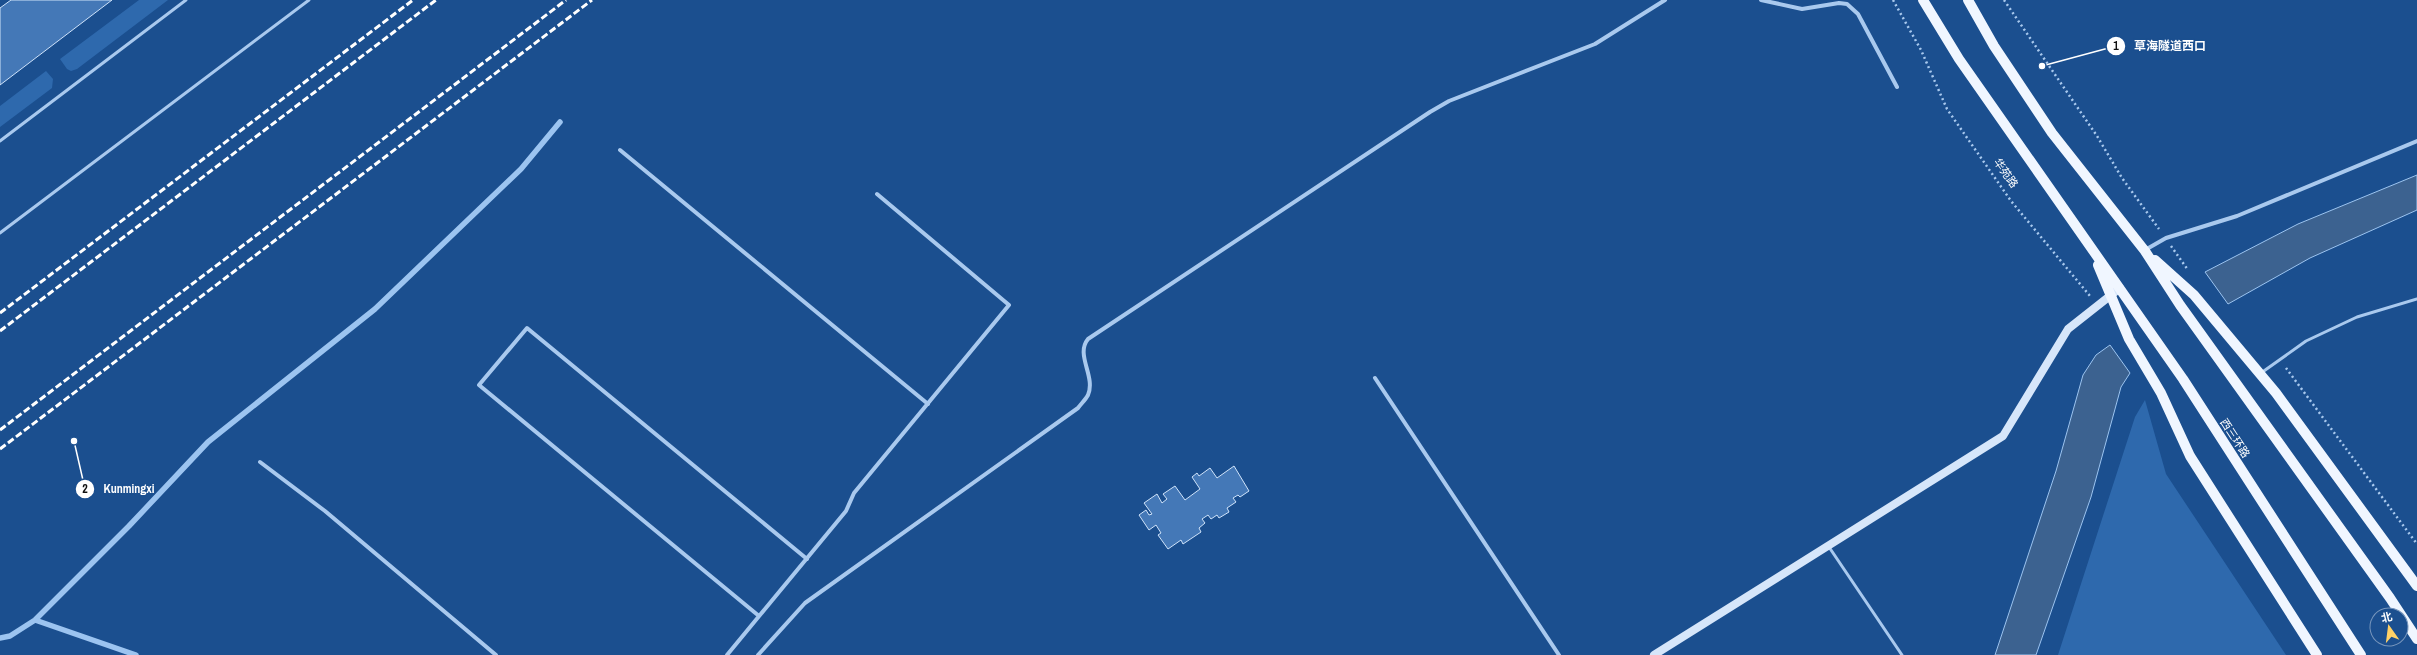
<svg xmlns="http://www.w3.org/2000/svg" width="2417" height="655" font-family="'Archivo Narrow','Noto Sans SC',sans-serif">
  <rect width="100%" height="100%" fill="#1b4f8f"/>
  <path fill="#2e69ad" d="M139,0H168L77,69L71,71L67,69L60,59Z
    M46,71L53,79L52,88L0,127V106Z
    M2145,400L2166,474L2286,655H2058L2135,417Z"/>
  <path fill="#3c6290" stroke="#9cc4f0" d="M2417,175V210L2310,258L2228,304L2205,272L2298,224Z
    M2110,345L2130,373L2121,387L2091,497L2036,655H1995L2056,471L2083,375L2096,355Z"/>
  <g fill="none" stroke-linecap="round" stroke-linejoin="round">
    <path stroke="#9cc4f0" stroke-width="5.5" d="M35,620L136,655
      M0,638L10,636L35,620L129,526L208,442L375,309L521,169L560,122"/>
  </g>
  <path fill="#4478b7" stroke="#cfe3fa" d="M11,0H112L0,85V8Z
    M1234,466L1249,491L1240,497L1238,495L1233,498L1236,502L1227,508L1229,512L1219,518L1217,515L1211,519L1208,515L1202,519L1205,523L1199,528L1201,532L1183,544L1181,540L1168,549L1158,535L1161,533L1156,525L1149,530L1139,515L1146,510L1149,515L1152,514L1144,503L1157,494L1162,503L1167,499L1163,494L1175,486L1185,500L1200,489L1192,477L1197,473L1199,476L1210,468L1217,478Z"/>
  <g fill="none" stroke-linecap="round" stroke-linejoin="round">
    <path stroke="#a9c9ee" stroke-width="2.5" stroke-dasharray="2 3" stroke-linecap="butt" d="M1893,0L1921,50L1947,109L2011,201L2090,296
      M2004,0L2097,136L2122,178L2159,229
      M2171,246L2188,270
      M2286,368L2417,544"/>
    <path stroke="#a9c9ee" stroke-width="3" d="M0,141L186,0
      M0,233L309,0
      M2261,373L2306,341L2357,317L2417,299
      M1829,547L1902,655"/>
    <path stroke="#a9c9ee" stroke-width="4" d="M1761,0L1802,9L1839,3L1847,4L1858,14L1897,87
      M620,150L928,404
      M2145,250L2166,238L2237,216L2417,141
      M1375,378L1559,655
      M260,462L325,511L496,655
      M759,616L479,385L527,328L807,559
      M727,655L846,511L854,493L1009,305L877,194
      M758,655L805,603L1078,408C1081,404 1086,399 1088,395C1096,376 1075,355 1088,339L1430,112L1449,101L1595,44L1665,0"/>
    <path stroke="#d6e6fa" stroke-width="8" d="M1654,655L2003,436L2068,329L2120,288"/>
    <path stroke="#f0f6ff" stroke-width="10" d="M1923,0L1959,59L2183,379L2361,655
      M1968,0L1994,46L2052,133L2145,251L2180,305L2390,598L2417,639
      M2155,260L2194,295L2276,393L2417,586
      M2098,265L2129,339L2161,393L2190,456L2317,655"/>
    <path stroke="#fff" stroke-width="3" stroke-dasharray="7 3" stroke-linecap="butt" d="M0,313L413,0
      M0,331L436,0
      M0,430L566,0
      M0,449L592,0"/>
  </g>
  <g text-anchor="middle" stroke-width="3" stroke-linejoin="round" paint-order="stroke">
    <g font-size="11" fill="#fff" stroke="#1b4f8f">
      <text transform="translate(2006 173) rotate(55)" y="4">华苑路</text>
      <text transform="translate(2235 438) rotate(57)" y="4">西三环路</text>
    </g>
  </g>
  <path fill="none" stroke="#fff" stroke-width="1.5" d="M2042 66L2116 46M74 441L85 489"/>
  <g fill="#fff" stroke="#1b4f8f" stroke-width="1.5">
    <circle cx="2042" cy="66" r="4"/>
    <circle cx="74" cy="441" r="4"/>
    <circle cx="2116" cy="46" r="10"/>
    <circle cx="85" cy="489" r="10"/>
  </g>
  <g font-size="12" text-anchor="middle" font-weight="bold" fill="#111">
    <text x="2116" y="50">1</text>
    <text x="85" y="493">2</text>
  </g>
  <g font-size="12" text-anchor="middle" font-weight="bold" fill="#fff" stroke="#1b4f8f" stroke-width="3" stroke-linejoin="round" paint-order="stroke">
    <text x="2170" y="50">草海隧道西口</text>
    <text x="129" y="493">Kunmingxi</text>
  </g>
  <g transform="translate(2389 627) rotate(346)"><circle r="19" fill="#1b4f8f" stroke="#7695bc"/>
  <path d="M0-3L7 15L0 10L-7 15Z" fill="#ffd166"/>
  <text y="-6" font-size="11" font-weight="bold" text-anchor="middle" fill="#ffffff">北</text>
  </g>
</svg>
